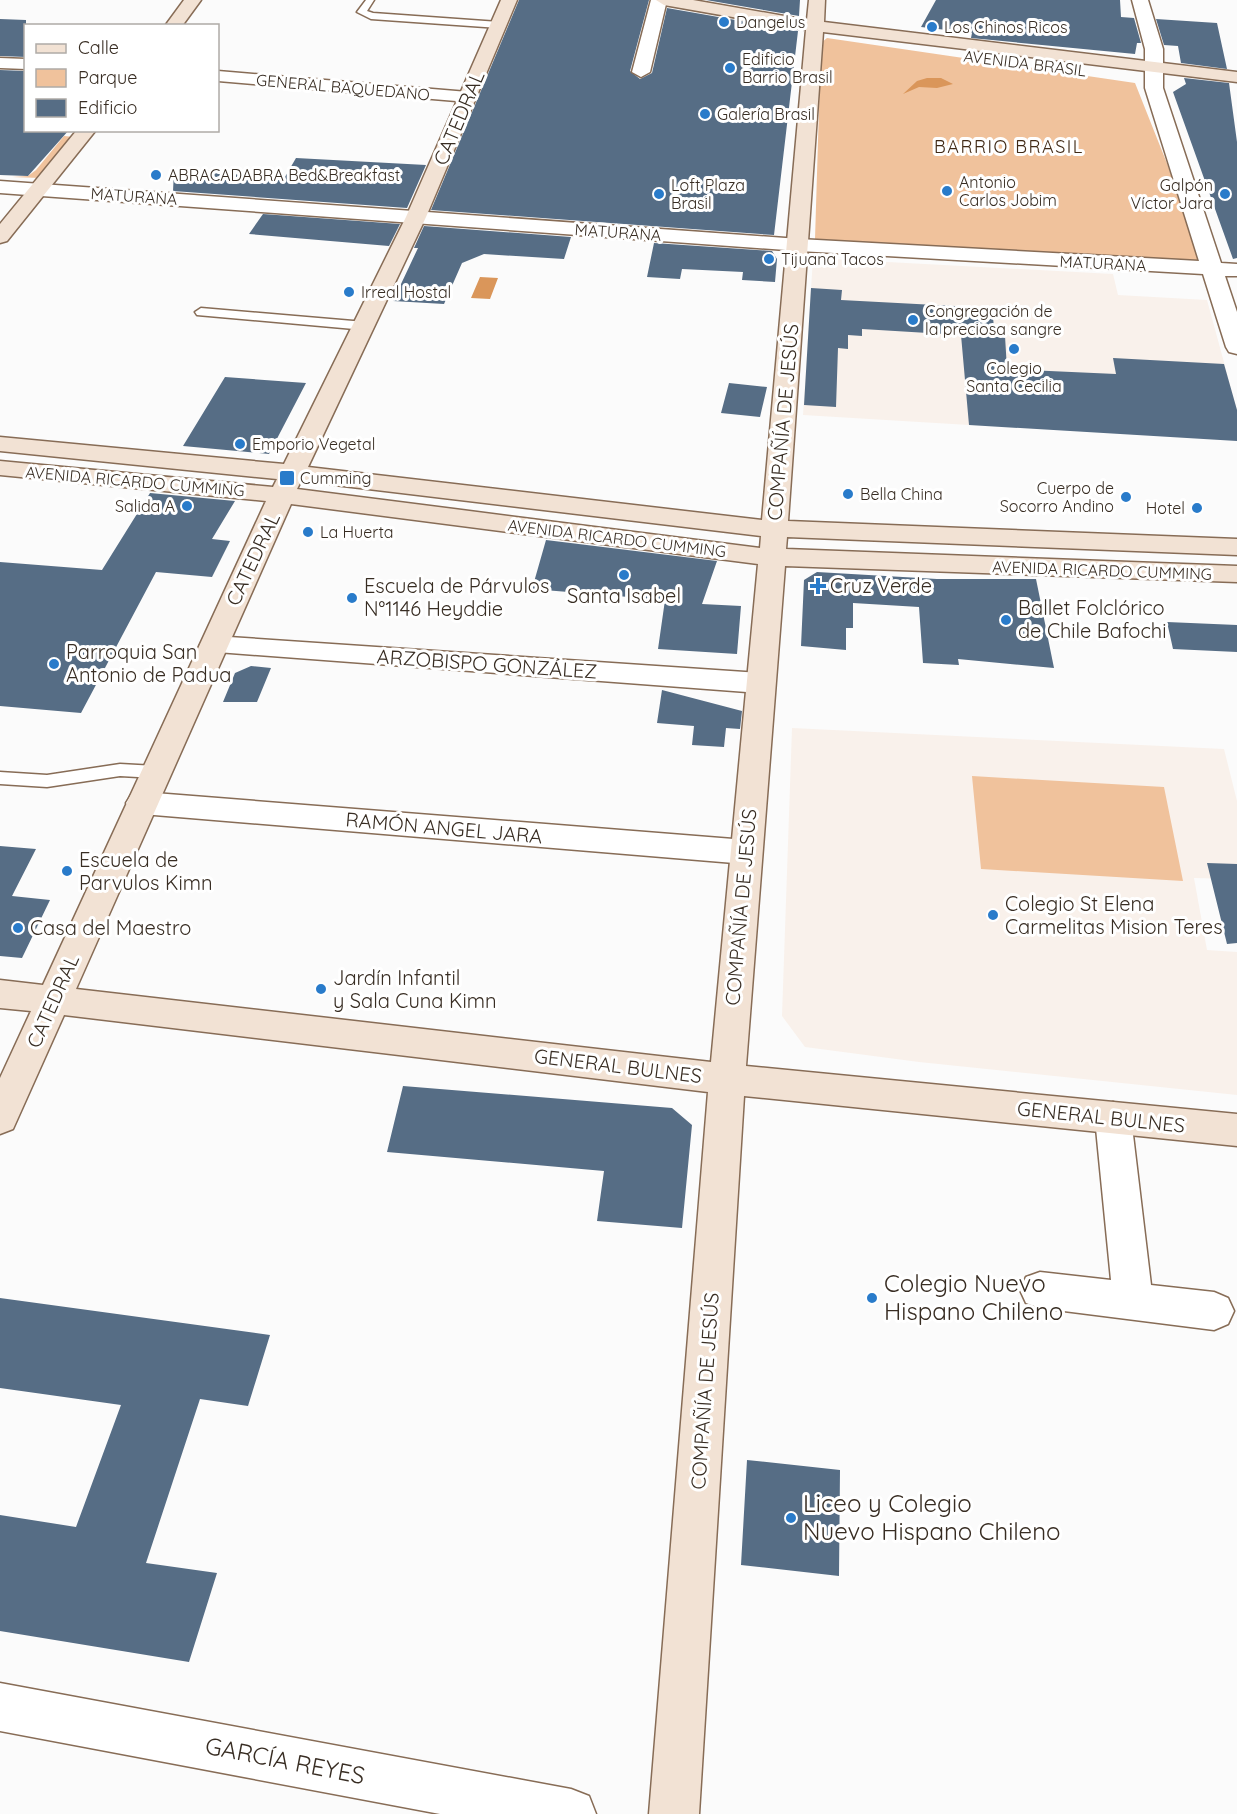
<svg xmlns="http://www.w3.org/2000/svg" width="1237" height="1814" font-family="Quicksand,sans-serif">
  <rect width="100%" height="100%" fill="#fbfbfb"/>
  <path fill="#f9f1eb" d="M813,258L1113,274L1118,295L1207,300L1237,410L969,425L803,415Z
    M792,728L1224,749L1237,801V879L1194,878L1207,950L1237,952V1095L919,1062L805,1047L782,1016Z"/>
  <path fill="#f0c29c" d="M827,38L1135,83L1168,166L1199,262L815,239L821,43Z
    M64,136L74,137L39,178L12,177L28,176L36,170Z
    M972,776L1164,787L1183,881L981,869Z"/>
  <path fill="#da965a" d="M927,78H941L953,84L937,88L919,87L903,94L917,81Z
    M480,277L498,278L490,299L471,298Z"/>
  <path fill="#566d85" d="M519,0H649L630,71L640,79L652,73L667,8L798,31L774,235L431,210Z
    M706,0H800L799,16Z
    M936,0H1120L1121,17L1134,18L1141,43H1137L1135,54L971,38L972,33L921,27Z
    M0,19L26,20V57L0,56Z
    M1156,19L1217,23L1227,69L1181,63L1178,46L1164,45Z
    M0,70L26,71V130H69L28,176L0,175Z
    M1184,78L1229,83L1237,142V258L1233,259L1173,92L1186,84Z
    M296,158L426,165L407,208L173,191L174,171L285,177Z
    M263,214L400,224L389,246L249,234Z
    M424,226L571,237L564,259L484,254L462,263L444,304L393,301L418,248H414Z
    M654,243L772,251L777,259L775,282L742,280L743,272L682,269L680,279L647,277Z
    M811,288L842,290L841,300L992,308L995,337L1005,336L1007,369L1116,374L1113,358L1224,364L1237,410V441L969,425L961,335L862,329V336L848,335V349L838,348L836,407L804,405Z
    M225,377L306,383L269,454L183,446Z
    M729,383L767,387L760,417L721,413Z
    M150,493L235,501L212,539L230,541L212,577L156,572L81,713L0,706V562L102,570Z
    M546,540L717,561L702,604L741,606L737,654L658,649L665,600L532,589Z
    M817,572L937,579H1036L1054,668L958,659L959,665L923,663L919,607L853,603V628H846V650L801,646L804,580Z
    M1167,622L1237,625V652L1173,649Z
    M251,666L271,668L257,702H223L235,673Z
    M662,690L742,711L740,729L726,728L724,747L692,745L694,726L657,723Z
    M0,846L36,849L12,896L50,900L22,958L0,956Z
    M1207,863L1237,864V943L1227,944Z
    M403,1086L672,1108L692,1125L682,1228L597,1221L604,1171L387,1152Z
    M0,1298L270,1335L248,1406L200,1399L146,1563L217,1573L189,1662L0,1631V1515L76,1527L121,1405L0,1388Z
    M747,1460L840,1470L839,1576L741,1565Z"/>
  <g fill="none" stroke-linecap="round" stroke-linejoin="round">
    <defs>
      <path id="lane" d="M366,0H374L367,11L373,13L499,22L504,25L499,28L371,19L357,12Z
        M201,308L365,322L371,326L365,330L197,315L195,312Z
        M120,764L156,766L164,772L156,778L120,776L47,787L0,784V772L47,775Z"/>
      <path id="street" d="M651,0H667L650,72L641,77L632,72Z
        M1132,0H1148L1163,49V88L1221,263L1237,264V276H1225L1237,312V354L1229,352L1226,347L1203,274L799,251L0,193V181L799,239L1199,261L1145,88V49Z
        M0,58L26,59V69L0,68Z
        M218,71L468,92L477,97L468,102L218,81Z
        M214,636L760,673L770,676L774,683L770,690L760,693L204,651L200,645L204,639Z
        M142,792L746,840L757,844L762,852L757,860L746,864L142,814L131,811L126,803L131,795Z
        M1113,1102L1126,1107L1131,1118L1151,1285L1214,1292L1228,1298L1234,1311L1228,1324L1214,1330L1040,1308L1026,1303L1020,1290L1026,1277L1040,1272L1111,1280L1095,1118L1100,1107Z
        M0,1683L571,1789L589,1796L596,1814H440L0,1731Z"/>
      <path id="secondary" d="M184,0H201L182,26H165Z
        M501,0H517L426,217L308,467L762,520L806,30L664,5L656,0H693L807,20L809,0H825L824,22L1237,72V82L823,32L788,521L1237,539V555L787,537L786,549L1237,566V582L785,566L746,1066L1237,1114V1146L744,1096L699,1814H649L708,1092L64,1015L13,1129L0,1134V1078L31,1011L0,1008V980L43,985L266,501L0,475V461L273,487L277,479L0,451V437L284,464L406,217ZM301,481L761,536L760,548L297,489ZM291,504L758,564L711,1062L76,989Z
        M77,130H96L7,241L0,243V224Z"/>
    </defs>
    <use href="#lane" stroke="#876c56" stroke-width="3"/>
    <use href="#street" stroke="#876c56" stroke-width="3"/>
    <use href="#secondary" stroke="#876c56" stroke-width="3"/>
    <use href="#lane" fill="#fff" fill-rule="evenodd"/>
    <use href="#street" fill="#fff" fill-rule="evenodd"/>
    <use href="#secondary" fill="#f2e2d4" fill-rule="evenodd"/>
  </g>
  <g fill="#297bca" stroke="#fff" stroke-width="2">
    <circle cx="724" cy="22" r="6"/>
    <circle cx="932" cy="27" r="6"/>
    <circle cx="730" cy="68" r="6"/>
    <circle cx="705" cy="114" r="6"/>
    <circle cx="156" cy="175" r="6"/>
    <circle cx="947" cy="191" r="6"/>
    <circle cx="659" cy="194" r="6"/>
    <circle cx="1225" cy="194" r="6"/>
    <circle cx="769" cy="259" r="6"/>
    <circle cx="349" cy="292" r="6"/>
    <circle cx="913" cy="320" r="6"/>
    <circle cx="1014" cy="349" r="6"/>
    <circle cx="240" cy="444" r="6"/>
    <rect x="279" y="470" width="16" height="16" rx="3"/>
    <circle cx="848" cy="494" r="6"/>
    <circle cx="1126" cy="497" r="6"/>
    <circle cx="187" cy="506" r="6"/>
    <circle cx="1197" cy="508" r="6"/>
    <circle cx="308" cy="532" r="6"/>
    <circle cx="624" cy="575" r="6"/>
    <path d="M815 577h6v6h6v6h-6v6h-6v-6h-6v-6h6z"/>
    <circle cx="352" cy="598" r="6"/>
    <circle cx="1006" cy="620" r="6"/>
    <circle cx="54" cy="664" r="6"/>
    <circle cx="67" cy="871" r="6"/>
    <circle cx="993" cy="915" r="6"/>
    <circle cx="18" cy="928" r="6"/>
    <circle cx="321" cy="989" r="6"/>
    <circle cx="872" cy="1298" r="6"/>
    <circle cx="791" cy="1518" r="6"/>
  </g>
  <g text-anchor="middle" stroke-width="6" stroke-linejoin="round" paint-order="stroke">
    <g font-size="16" fill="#382d23" stroke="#fff" text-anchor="start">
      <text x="736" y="28">Dangelus</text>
      <text x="944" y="33">Los Chinos Ricos</text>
      <text x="742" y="65">Edificio<tspan x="742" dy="18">Barrio Brasil</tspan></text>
      <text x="717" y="120">Galería Brasil</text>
      <text x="168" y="181">ABRACADABRA Bed&amp;Breakfast</text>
      <text x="959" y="188">Antonio<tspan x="959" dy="18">Carlos Jobim</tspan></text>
      <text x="671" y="191">Loft Plaza<tspan x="671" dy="18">Brasil</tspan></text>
      <text x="1213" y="191" text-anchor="end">Galpón<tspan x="1213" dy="18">Víctor Jara</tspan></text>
      <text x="781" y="265">Tijuana Tacos</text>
      <text x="361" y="298">Irreal Hostal</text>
      <text x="925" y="317">Congregación de<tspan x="925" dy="18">la preciosa sangre</tspan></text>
      <text x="1014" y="374" text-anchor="middle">Colegio<tspan x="1014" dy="18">Santa Cecilia</tspan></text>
      <text x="252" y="450">Emporio Vegetal</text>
      <text x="300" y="484">Cumming</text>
      <text x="1114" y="494" text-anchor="end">Cuerpo de<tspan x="1114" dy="18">Socorro Andino</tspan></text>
      <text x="860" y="500">Bella China</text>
      <text x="175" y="512" text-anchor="end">Salida A</text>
      <text x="1185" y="514" text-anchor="end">Hotel</text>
      <text x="320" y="538">La Huerta</text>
    </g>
    <g font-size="16" fill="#382d23" stroke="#fff">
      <text transform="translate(1025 63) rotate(7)" y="6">AVENIDA BRASIL</text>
      <text transform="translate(343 87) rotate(5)" y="6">GENERAL BAQUEDANO</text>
      <text transform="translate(134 196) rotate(4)" y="6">MATURANA</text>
      <text transform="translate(618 232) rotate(4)" y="6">MATURANA</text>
      <text transform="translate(1103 263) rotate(3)" y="6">MATURANA</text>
      <text transform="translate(135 481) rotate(5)" y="6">AVENIDA RICARDO CUMMING</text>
      <text transform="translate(617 538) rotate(7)" y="6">AVENIDA RICARDO CUMMING</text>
      <text transform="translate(1102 570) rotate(2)" y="6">AVENIDA RICARDO CUMMING</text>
    </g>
    <g font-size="18" letter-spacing="1.5" fill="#402915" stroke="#fff">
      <text x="1009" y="153">BARRIO BRASIL</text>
    </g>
    <g font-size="20" fill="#382d23" stroke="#fff">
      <text transform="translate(459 118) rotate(-67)" y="7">CATEDRAL</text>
      <text transform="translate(783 422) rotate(-85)" y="7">COMPAÑÍA DE JESÚS</text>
      <text transform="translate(253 559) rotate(-65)" y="7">CATEDRAL</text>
      <text transform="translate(487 664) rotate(4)" y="7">ARZOBISPO GONZÁLEZ</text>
      <text transform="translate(444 828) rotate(5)" y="7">RAMÓN ANGEL JARA</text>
      <text transform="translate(741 907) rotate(-85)" y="7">COMPAÑÍA DE JESÚS</text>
      <text transform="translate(53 1001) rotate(-66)" y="7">CATEDRAL</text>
      <text transform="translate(618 1066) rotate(7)" y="7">GENERAL BULNES</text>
      <text transform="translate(1101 1117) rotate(6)" y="7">GENERAL BULNES</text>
      <text transform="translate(705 1391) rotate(-86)" y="7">COMPAÑÍA DE JESÚS</text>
    </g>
    <g font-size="20" fill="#382d23" stroke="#fff" text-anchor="start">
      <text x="364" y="593">Escuela de Párvulos<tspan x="364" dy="23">N°1146 Heyddie</tspan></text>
      <text x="830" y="593">Cruz Verde</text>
      <text x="624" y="603" text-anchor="middle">Santa Isabel</text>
      <text x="1018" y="615">Ballet Folclórico<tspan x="1018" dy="23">de Chile Bafochi</tspan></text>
      <text x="66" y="659">Parroquia San<tspan x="66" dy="23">Antonio de Padua</tspan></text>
      <text x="79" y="867">Escuela de<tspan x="79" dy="23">Parvulos Kimn</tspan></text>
      <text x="1005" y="911">Colegio St Elena<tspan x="1005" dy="23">Carmelitas Mision Teres</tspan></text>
      <text x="30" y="935">Casa del Maestro</text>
      <text x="333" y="985">Jardín Infantil<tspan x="333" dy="23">y Sala Cuna Kimn</tspan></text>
    </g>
    <g font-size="24" fill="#382d23" stroke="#fff" text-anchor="start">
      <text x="884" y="1292">Colegio Nuevo<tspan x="884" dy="28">Hispano Chileno</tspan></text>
      <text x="803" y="1512">Liceo y Colegio<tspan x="803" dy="28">Nuevo Hispano Chileno</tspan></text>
    </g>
    <g font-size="24" fill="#382d23" stroke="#fff">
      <text transform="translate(285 1761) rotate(11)" y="8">GARCÍA REYES</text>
    </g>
  </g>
  <rect x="24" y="24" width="195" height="108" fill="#ffffff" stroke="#afaba7" stroke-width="1.5"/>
  <rect x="36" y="44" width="30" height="9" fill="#f2e2d4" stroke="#afaba7" stroke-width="1.5"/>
  <text x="78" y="54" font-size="18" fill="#382d23">Calle</text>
  <rect x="36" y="69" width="30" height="18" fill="#f0c29c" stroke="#afaba7" stroke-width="1.5"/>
  <text x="78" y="84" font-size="18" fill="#382d23">Parque</text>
  <rect x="36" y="99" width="30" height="18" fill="#566d85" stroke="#afaba7" stroke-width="1.5"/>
  <text x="78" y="114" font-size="18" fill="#382d23">Edificio</text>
</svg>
